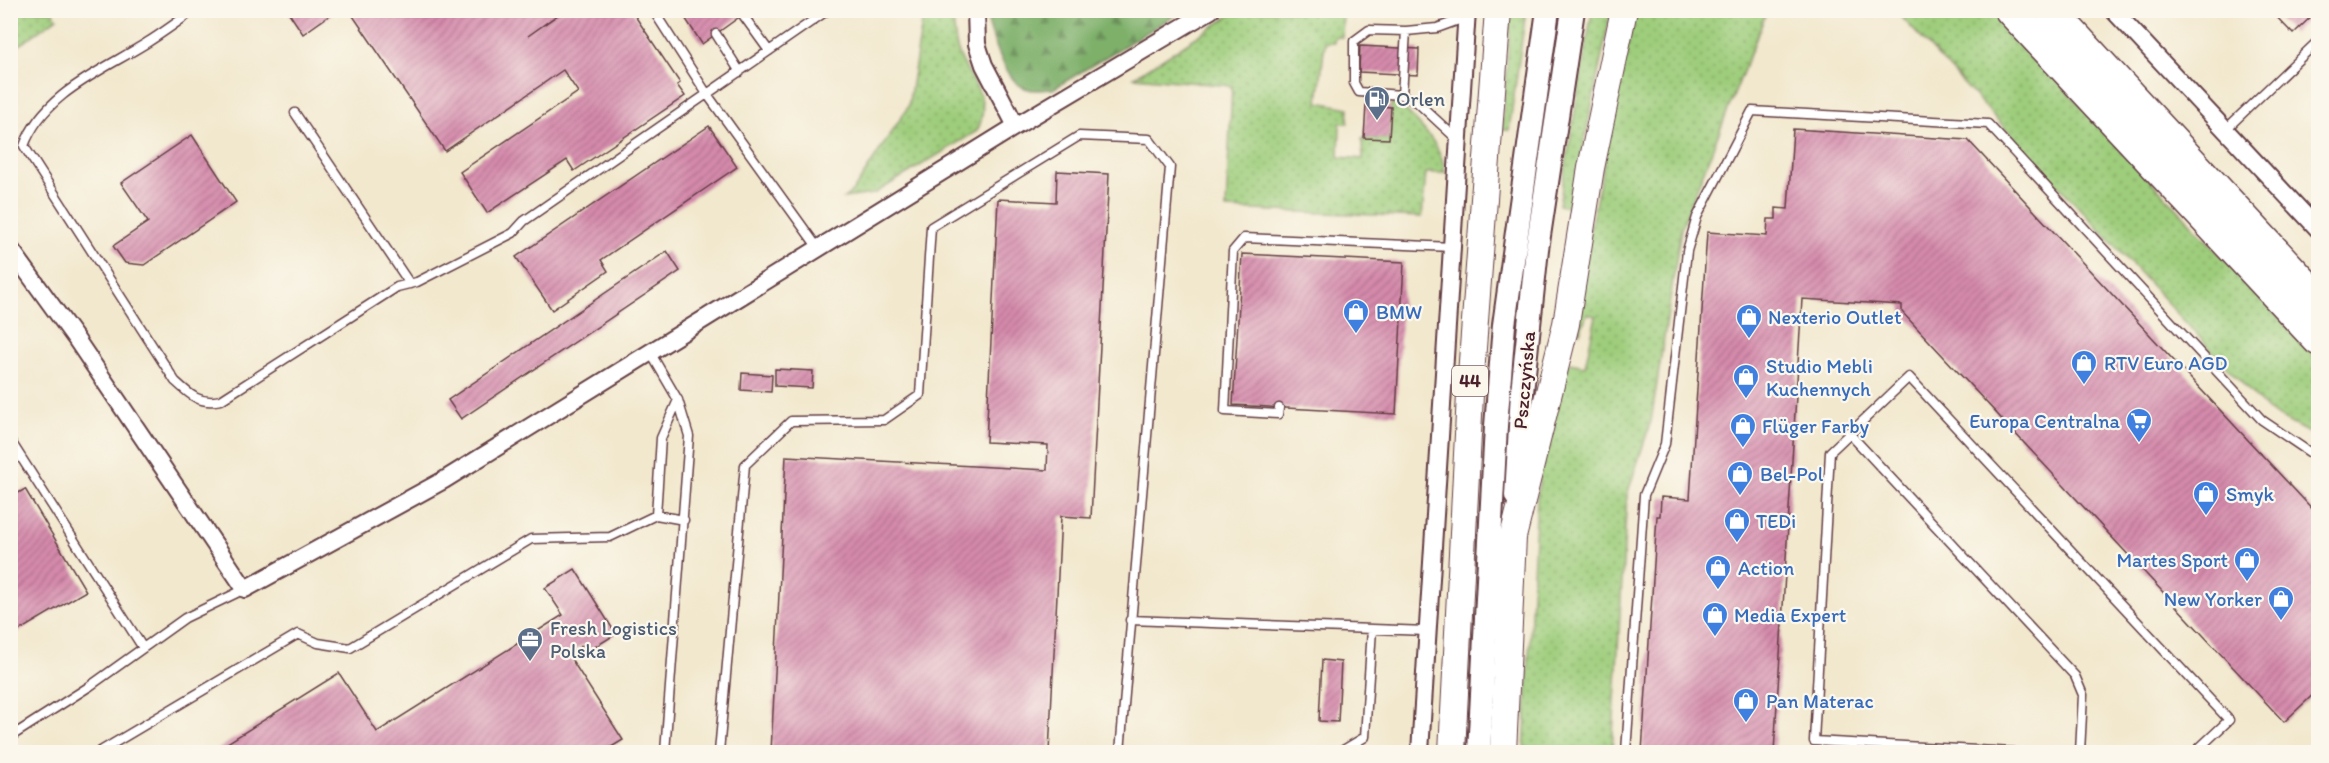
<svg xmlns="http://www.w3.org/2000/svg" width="2329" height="763" font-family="Itim,sans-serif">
  <defs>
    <pattern id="grass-dots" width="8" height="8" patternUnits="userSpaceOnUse" patternTransform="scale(1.5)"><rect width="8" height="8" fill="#9ecd7b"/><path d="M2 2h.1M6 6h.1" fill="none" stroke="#83a665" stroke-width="1.8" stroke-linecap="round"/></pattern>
    <pattern id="forest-firs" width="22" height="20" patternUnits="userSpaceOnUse" patternTransform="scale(1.5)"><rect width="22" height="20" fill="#7eb06b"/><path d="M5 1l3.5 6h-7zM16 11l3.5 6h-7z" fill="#698f58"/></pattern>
    <pattern id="building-hatch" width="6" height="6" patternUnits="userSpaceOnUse" patternTransform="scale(1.5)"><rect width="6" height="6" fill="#d58aac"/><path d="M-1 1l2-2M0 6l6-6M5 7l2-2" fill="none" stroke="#af708c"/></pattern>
  </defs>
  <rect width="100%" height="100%" fill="#fbf7ec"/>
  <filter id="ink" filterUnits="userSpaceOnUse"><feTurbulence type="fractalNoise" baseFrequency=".0167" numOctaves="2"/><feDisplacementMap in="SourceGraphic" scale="12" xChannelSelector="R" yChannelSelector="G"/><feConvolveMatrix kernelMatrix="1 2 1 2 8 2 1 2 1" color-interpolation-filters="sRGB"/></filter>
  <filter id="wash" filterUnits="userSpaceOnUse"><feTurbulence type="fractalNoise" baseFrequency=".008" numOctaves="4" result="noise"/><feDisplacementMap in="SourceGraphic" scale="24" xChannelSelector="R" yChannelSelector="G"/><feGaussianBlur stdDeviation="1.35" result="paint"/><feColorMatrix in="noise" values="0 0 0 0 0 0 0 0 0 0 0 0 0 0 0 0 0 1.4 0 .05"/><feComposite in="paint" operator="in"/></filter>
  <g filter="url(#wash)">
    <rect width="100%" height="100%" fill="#f2e8ce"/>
    <path fill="url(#grass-dots)" stroke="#747653" stroke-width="1.5" d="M11,10L52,11L57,18L11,51Z
      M924,11H952C954,23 954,36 957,48C966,80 995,95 977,131L874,194L844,198L854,190L908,107Z
      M1237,11H1343L1342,37H1335L1334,42H1325L1318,102L1349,108L1348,123H1340L1339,157L1363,159L1362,139L1364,138L1388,139L1391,104L1401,105C1420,126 1443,145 1445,173H1426L1422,217L1226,209L1232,86L1134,77Z
      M1511,11H1526L1509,130H1502Z
      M1592,11H1611L1571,208L1559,205Z
      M1635,11H1767L1681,229L1651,421L1627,495L1612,752H1524L1537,497L1543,455L1563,369L1570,363L1585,366L1596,316L1587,314L1580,332L1571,322Z
      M1896,11H1992L2318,359V438L2268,411Z"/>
    <path fill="url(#forest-firs)" stroke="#64684b" stroke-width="1.5" d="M986,11V10L1182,11L1053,89C1042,90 1031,92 1021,86C1005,78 988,28 986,11Z"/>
    <g id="blocks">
      <path fill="url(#building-hatch)" d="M287,10H337L303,34Z
        M349,10H564L528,36L565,10H631L680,83L677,85L685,96L574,171L567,160L487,213L460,172L578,92L563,70L445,151Z
        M680,10H749L702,44Z
        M2270,10H2318L2293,34Z
        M1360,46L1419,49L1418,75L1359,72Z
        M1366,105L1391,107L1389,139L1364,138Z
        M709,126L737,167L601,260L608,271L552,310L516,257Z
        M1793,129L1968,140L2318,515V690L2284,722L1902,312V305L1802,299L1774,752H1642L1657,516H1660L1661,497L1690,499L1707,232L1767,236L1768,219H1776V208L1788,209Z
        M192,135L236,202L144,265L125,263L113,246L148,222L121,183Z
        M1057,171L1109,174L1091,518L1061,516L1049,752H771L786,456L1047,470L1048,445L986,442L998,199L1056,202Z
        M667,251L680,271L461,419L448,400Z
        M1242,254L1404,262L1396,414L1233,405Z
        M775,369L813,371L812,388L775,386Z
        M742,373L772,375L771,392L741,390Z
        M25,489L86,591L10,636V498Z
        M575,569L616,634L587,652L583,645L568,654L623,740L603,752H213L339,673L377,732L563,615L545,588Z
        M1322,660L1341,662L1338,722L1319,721Z"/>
    </g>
  </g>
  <g filter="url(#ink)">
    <use href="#blocks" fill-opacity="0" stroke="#633d43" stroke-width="1.5"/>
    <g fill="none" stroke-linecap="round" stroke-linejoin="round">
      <defs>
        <path id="lane" d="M194,10C179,21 164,32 148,42C104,70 43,93 24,146L175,381C190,395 200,405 221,400L397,287L417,282L513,233L524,221L707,94L818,248
          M653,10L707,94L828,10
          M743,15L769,51
          M716,34L740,72
          M1402,95L1406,31
          M295,113L410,284
          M2225,130L2318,41
          M1459,141L1418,103L1402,95L1359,92L1354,83V41L1369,30L1406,31L1437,28L1467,17
          M650,352L678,400L689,436L665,752
          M1279,408L1278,414L1225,411L1233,251L1244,238L1452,247
          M1848,432L2075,676L2083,695L2080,752
          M10,440L143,648
          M656,515L661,438L678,400
          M1130,620L1427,631
          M10,737L90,686L185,618L245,589
          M99,752L298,634L318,643L350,648L531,539L610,537L656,515L684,520
          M719,752L745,465L791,421L884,420L920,395L931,227L1079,136L1149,139L1170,167L1120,752
          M1340,752L1365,737L1372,629
          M1626,752L1644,495L1665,444L1687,251L1697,217L1752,111L1988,124L2262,420L2318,458
          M2013,752L1814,741L1830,452L1909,377L2229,720L2195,752"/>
        <path id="street" d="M976,10L977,44L984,65L1016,126
          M2113,10L2318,229
          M10,248L76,339L245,589L444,480L1016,126L1211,10
          M1420,752L1467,10"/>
        <path id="secondary" d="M1516,496L1522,392L1537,249L1573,10
          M1479,752L1496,426L1504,325L1548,10"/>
        <path id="primary" d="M1452,752L1471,375L1498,10
          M1503,752L1513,537L1566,324L1591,168L1624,10"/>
        <path id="highway" d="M2010,10L2318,340
          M2051,10L2318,298"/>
      </defs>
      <use href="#lane" stroke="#633d43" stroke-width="11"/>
      <use href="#street" stroke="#633d43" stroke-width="20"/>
      <use href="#secondary" stroke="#633d43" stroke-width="26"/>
      <use href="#primary" stroke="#633d43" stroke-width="28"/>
      <use href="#highway" stroke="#633d43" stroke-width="33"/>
      <use href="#lane" stroke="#fff" stroke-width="8"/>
      <use href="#street" stroke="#fff" stroke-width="16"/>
      <use href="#secondary" stroke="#fff" stroke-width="22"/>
      <use href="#primary" stroke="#fff" stroke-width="26"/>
      <use href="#highway" stroke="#fff" stroke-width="30"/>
    </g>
  </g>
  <defs>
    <symbol id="fuel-pin" viewBox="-11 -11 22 30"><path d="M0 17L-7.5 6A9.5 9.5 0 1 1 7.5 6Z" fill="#5c6f8a" stroke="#fbf7ec"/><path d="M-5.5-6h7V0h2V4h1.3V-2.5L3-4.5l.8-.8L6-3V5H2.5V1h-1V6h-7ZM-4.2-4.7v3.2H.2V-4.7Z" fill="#fff"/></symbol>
    <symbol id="shop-pin" viewBox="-11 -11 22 30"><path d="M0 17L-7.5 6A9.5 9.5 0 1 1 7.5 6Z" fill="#3f7fe0" stroke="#fbf7ec"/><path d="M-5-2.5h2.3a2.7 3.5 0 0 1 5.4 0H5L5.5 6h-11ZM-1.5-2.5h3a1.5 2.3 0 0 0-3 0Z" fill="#fff"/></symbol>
    <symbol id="supermarket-pin" viewBox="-11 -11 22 30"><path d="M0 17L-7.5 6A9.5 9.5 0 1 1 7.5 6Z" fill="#3f7fe0" stroke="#fbf7ec"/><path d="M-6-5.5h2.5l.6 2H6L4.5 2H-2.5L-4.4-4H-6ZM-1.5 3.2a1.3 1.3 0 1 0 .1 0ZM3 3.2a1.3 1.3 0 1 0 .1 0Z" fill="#fff"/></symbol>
    <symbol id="office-pin" viewBox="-11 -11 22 30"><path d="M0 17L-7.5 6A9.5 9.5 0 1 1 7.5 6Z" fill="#5c6f8a" stroke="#fbf7ec"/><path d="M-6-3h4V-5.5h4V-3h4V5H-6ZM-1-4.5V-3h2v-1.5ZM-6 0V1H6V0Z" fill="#fff"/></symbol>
  </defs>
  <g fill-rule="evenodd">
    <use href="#fuel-pin" x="1362" y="84" width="30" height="40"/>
    <use href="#shop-pin" x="1341" y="297" width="30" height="40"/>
    <use href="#shop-pin" x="1734" y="302" width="30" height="40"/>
    <use href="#shop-pin" x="2069" y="348" width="30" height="40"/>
    <use href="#shop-pin" x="1731" y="362" width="30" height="40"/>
    <use href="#supermarket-pin" x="2124" y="406" width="30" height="40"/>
    <use href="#shop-pin" x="1728" y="411" width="30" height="40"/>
    <use href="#shop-pin" x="1725" y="459" width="30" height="40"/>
    <use href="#shop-pin" x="2191" y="479" width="30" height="40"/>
    <use href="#shop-pin" x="1722" y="506" width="30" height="40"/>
    <use href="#shop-pin" x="2232" y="545" width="30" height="40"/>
    <use href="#shop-pin" x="1703" y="553" width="30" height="40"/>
    <use href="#shop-pin" x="2266" y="584" width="30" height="40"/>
    <use href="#shop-pin" x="1700" y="600" width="30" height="40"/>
    <use href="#office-pin" x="515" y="625" width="30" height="40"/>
    <use href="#shop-pin" x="1731" y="686" width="30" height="40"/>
  </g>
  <g text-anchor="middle" stroke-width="4.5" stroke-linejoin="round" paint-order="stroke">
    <rect fill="#fbf7ec" stroke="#7f6065" stroke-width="1.5" x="1452" y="366" width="36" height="30" rx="4.5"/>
    <g font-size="18" font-weight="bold" fill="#4a1f2b">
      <text x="1470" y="387">44</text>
    </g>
    <g font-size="20" fill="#4e5e75" stroke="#fbf7ec" text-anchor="start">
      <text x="1396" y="106">Orlen</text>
      <text x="550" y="635">Fresh Logistics<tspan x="550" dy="23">Polska</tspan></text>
    </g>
    <g font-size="20" fill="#366cbe" stroke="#fbf7ec" text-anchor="start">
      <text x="1376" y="319">BMW</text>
      <text x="1768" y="324">Nexterio Outlet</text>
      <text x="2104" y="370">RTV Euro AGD</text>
      <text x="1766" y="373">Studio Mebli<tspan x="1766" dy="23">Kuchennych</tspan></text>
      <text x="2120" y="428" text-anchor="end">Europa Centralna</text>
      <text x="1762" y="433">Flüger Farby</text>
      <text x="1760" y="481">Bel-Pol</text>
      <text x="2226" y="501">Smyk</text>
      <text x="1756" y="528">TEDi</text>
      <text x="2228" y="567" text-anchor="end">Martes Sport</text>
      <text x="1738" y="575">Action</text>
      <text x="2262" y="606" text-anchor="end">New Yorker</text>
      <text x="1734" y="622">Media Expert</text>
      <text x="1766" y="708">Pan Materac</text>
    </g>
    <g font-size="20" fill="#4a1f2b" stroke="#fbf7ec">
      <text transform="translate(1524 380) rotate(-85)" y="7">Pszczyńska</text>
    </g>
  </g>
  <rect width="2329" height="763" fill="none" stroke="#fbf7ec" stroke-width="36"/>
</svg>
